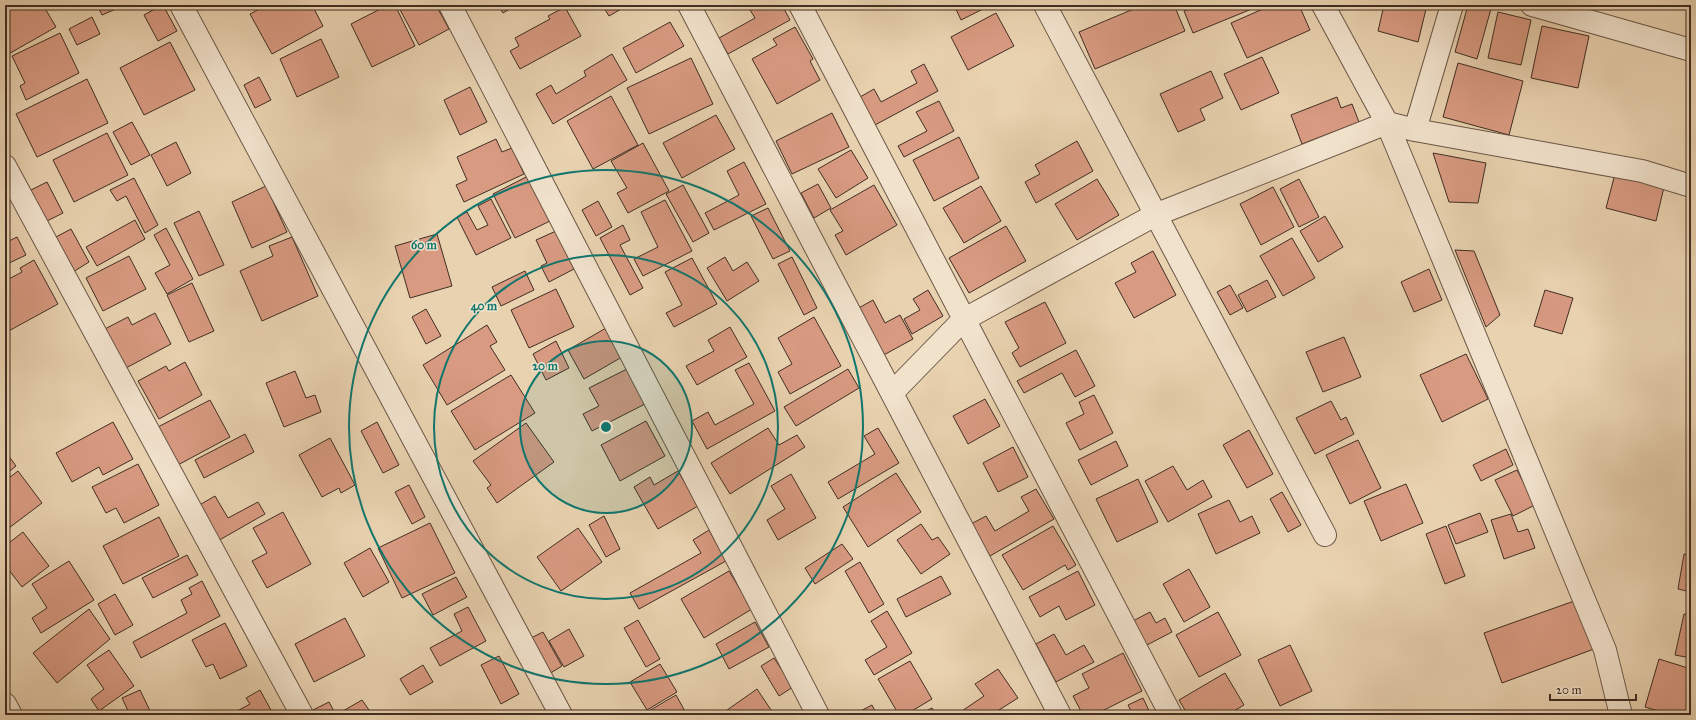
<svg xmlns="http://www.w3.org/2000/svg" width="1696" height="720" font-family="'IM FELL Great Primer',serif">
  <rect width="100%" height="100%" fill="#e9d2b0"/>
  <filter id="stains"><feTurbulence type="fractalNoise" baseFrequency=".005" numOctaves="4"/><feColorMatrix values="0 0 0 0 .2 0 0 0 0 .09 0 0 0 0 .02 0 0 0 .5 -.17"/></filter>
  <radialGradient id="worn" r=".72"><stop offset=".6" stop-color="#630" stop-opacity="0"/><stop offset="1" stop-color="#630" stop-opacity=".3"/></radialGradient>
  <path fill="#d89a81" stroke="#412e23" d="M5,5H43L56,27L5,56Z
    M97,5H125L102,15Z
    M162,5H163L177,31L158,41L144,15Z
    M267,5H312L323,26L272,54L250,14Z
    M388,5H395L415,46L372,67L351,24Z
    M400,5H436L449,29L419,45L398,6Z
    M498,5H516L503,13Z
    M602,5H628L609,16Z
    M747,5H782L790,20L728,54L719,38L755,18Z
    M954,5H991L961,20Z
    M1143,5H1174L1185,31L1095,69L1079,32Z
    M1200,5H1259V6L1193,33L1184,11Z
    M1272,5H1299L1310,30L1247,58L1231,23Z
    M1384,5H1427L1418,42L1378,31Z
    M1468,5H1492L1477,59L1455,52Z
    M565,7L581,36L520,69L510,51L519,46L515,38L550,19L548,16Z
    M1498,12L1531,20L1521,65L1488,58Z
    M996,13L1014,46L968,70L951,37Z
    M92,17L100,34L77,45L69,29Z
    M670,22L684,46L636,73L623,48Z
    M1542,26L1589,36L1578,88L1531,78Z
    M795,27L813,59L810,61L820,80L777,104L752,59L777,45L773,39Z
    M60,33L79,73L26,100L20,86L25,83L12,56Z
    M321,39L339,77L297,97L280,59Z
    M170,42L195,90L144,115L120,68Z
    M612,54L627,80L553,124L536,94L551,85L556,94L586,76L584,71Z
    M1262,57L1279,93L1241,110L1224,74Z
    M691,58L713,104L649,134L627,88Z
    M1458,63L1523,81L1509,135L1443,117Z
    M924,64L938,91L875,125L860,97L874,89L881,102L917,83L911,71Z
    M1211,71L1223,98L1200,109L1205,120L1178,132L1160,94Z
    M259,77L271,100L255,108L244,85Z
    M87,79L108,123L37,157L16,114Z
    M470,87L487,122L460,135L444,100Z
    M611,96L638,145L593,169L567,121Z
    M1337,97L1341,108L1352,104L1359,122L1302,144L1291,115Z
    M939,101L954,131L904,157L898,146L927,131L916,112Z
    M832,113L849,147L792,174L776,141Z
    M716,115L735,149L682,178L663,143Z
    M132,122L150,155L131,165L113,132Z
    M107,133L128,175L74,202L53,160Z
    M959,137L979,178L934,201L913,160Z
    M496,139L502,152L512,148L524,174L464,202L456,185L467,180L457,157Z
    M1077,141L1093,171L1036,203L1025,182L1040,174L1035,165Z
    M176,142L191,173L167,186L151,155Z
    M643,143L669,191L628,213L617,193L627,188L611,161Z
    M851,150L868,178L836,198L818,169Z
    M1433,153L1486,163L1478,203L1449,202Z
    M744,162L766,204L714,230L705,213L739,195L727,171Z
    M1615,174L1664,187L1656,221L1606,208Z
    M528,176L550,221L515,238L493,194Z
    M134,178L158,225L145,233L126,196L117,201L110,190Z
    M1097,179L1119,215L1077,240L1055,204Z
    M1299,179L1319,217L1299,227L1280,189Z
    M47,182L63,213L45,222L29,191Z
    M818,184L831,208L814,218L801,193Z
    M683,185L709,233L693,242L666,194Z
    M874,185L897,225L846,255L835,235L843,231L830,210Z
    M266,186L287,232L252,248L232,202Z
    M981,186L1001,221L964,243L943,208Z
    M1273,187L1294,227L1261,245L1240,204Z
    M491,199L511,238L476,255L457,217L467,212L477,230L488,225L478,206Z
    M665,200L692,251L643,276L634,259L658,247L641,212Z
    M598,201L612,227L596,236L582,210Z
    M768,208L790,251L773,259L751,216Z
    M199,211L224,265L199,276L174,223Z
    M1325,216L1343,247L1318,262L1300,231Z
    M135,220L145,239L97,266L86,247Z
    M623,225L630,240L620,245L643,288L630,295L600,238Z
    M1006,226L1026,261L969,293L949,258Z
    M166,228L193,279L167,294L155,273L170,265L154,235Z
    M71,229L89,262L73,272L54,238Z
    M556,231L574,269L549,282L541,266L547,263L536,240Z
    M437,234L452,286L410,298L395,246Z
    M17,237L26,255L5,265V243Z
    M292,237L318,296L262,321L240,271L273,256L269,246Z
    M1292,238L1315,278L1283,296L1260,256Z
    M1455,250L1474,251L1500,315L1486,327Z
    M1153,251L1176,295L1134,318L1115,283L1136,272L1131,263Z
    M129,256L146,289L103,311L86,278Z
    M725,257L733,271L747,262L759,281L727,301L707,268Z
    M792,257L817,308L804,315L778,264Z
    M692,258L717,304L674,327L666,313L682,305L665,272Z
    M34,260L58,304L5,333V281L22,272L20,268Z
    M1429,269L1442,300L1414,312L1401,282Z
    M525,271L534,290L501,306L492,287Z
    M1267,280L1276,297L1247,312L1238,295Z
    M192,283L214,331L189,342L167,295Z
    M1230,285L1243,308L1230,315L1217,292Z
    M556,289L574,327L529,348L511,310Z
    M928,290L943,316L912,334L904,319L920,310L913,299Z
    M1545,290L1573,298L1562,334L1534,326Z
    M873,300L885,323L900,315L913,339L880,357L855,310Z
    M1045,302L1066,343L1020,367L1012,353L1019,348L1005,322Z
    M426,309L441,336L426,344L412,317Z
    M155,313L171,344L124,369L103,330L128,317L132,325Z
    M814,317L841,366L790,394L778,372L792,364L778,338Z
    M487,325L497,342L490,346L505,370L447,405L423,365Z
    M730,327L747,357L697,385L686,366L714,351L708,340Z
    M606,328L622,357L584,379L568,350Z
    M1344,337L1361,377L1323,392L1306,352Z
    M556,341L569,368L546,380L533,354Z
    M1076,350L1095,386L1075,397L1062,373L1024,393L1017,381Z
    M1466,354L1488,399L1442,422L1420,375Z
    M185,362L202,395L159,419L138,381L166,366L169,371Z
    M749,363L775,411L707,449L692,421L708,412L715,425L754,404L735,370Z
    M629,368L647,403L592,431L583,414L599,406L589,388Z
    M848,369L859,388L796,426L784,407Z
    M295,371L306,398L315,395L321,412L284,427L266,383Z
    M511,375L535,413L475,450L451,411Z
    M1094,395L1113,433L1080,450L1066,423L1084,414L1079,402Z
    M985,399L1000,426L968,444L953,416Z
    M210,400L230,437L176,466L156,428Z
    M1331,401L1341,420L1346,417L1354,434L1315,454L1296,418Z
    M646,421L665,456L620,481L601,445Z
    M113,422L133,459L103,475L99,467L72,482L56,453Z
    M377,422L399,465L383,473L361,431Z
    M526,423L554,462L497,503L487,488L491,485L473,461Z
    M768,428L779,445L797,435L805,447L730,494L711,463Z
    M878,428L899,463L838,499L828,482L875,454L864,436Z
    M1249,430L1273,474L1247,488L1223,445Z
    M245,434L254,452L204,478L195,460Z
    M330,438L355,485L341,493L339,488L322,497L299,455Z
    M1358,440L1381,488L1350,504L1326,455Z
    M1116,441L1128,466L1091,485L1078,460Z
    M1013,447L1028,477L998,492L983,463Z
    M1506,449L1513,465L1481,481L1473,465Z
    M5,451L16,466L5,475Z
    M138,464L159,505L124,523L116,508L106,513L92,487Z
    M1173,466L1187,490L1203,480L1212,497L1168,522L1145,481Z
    M1517,470L1535,505L1513,516L1495,480Z
    M18,471L42,503L5,531V481Z
    M678,471L698,506L658,529L634,487L650,477L654,485Z
    M896,473L921,512L868,547L843,507Z
    M791,474L816,518L778,540L767,520L785,509L771,486Z
    M1138,479L1158,522L1117,542L1096,499Z
    M1406,484L1423,523L1381,541L1364,501Z
    M409,485L425,517L412,524L395,492Z
    M1036,489L1054,519L990,556L971,524L986,516L995,531L1029,511L1021,497Z
    M1282,492L1301,525L1288,532L1270,499Z
    M215,496L228,518L258,502L265,514L216,542L196,507Z
    M1229,500L1240,522L1252,516L1260,533L1216,554L1198,514Z
    M283,512L311,564L267,588L252,561L267,553L253,528Z
    M1480,513L1488,532L1456,544L1448,525Z
    M1511,514L1518,532L1528,529L1535,548L1504,559L1491,520Z
    M604,516L620,549L606,557L589,525Z
    M159,517L179,556L123,584L103,546Z
    M430,523L455,573L402,598L378,548Z
    M921,524L932,540L938,537L950,554L921,574L897,540Z
    M1053,526L1076,565L1068,570L1065,565L1023,590L1002,555Z
    M1446,526L1465,576L1445,584L1426,534Z
    M578,528L602,562L561,591L537,557Z
    M709,530L726,561L639,609L630,593L701,553L693,540Z
    M23,532L49,566L22,587L5,565V546Z
    M842,544L853,559L815,584L805,568Z
    M370,548L389,582L363,597L344,563Z
    M1684,554L1691,555V592L1678,589Z
    M187,555L198,575L153,598L142,578Z
    M69,561L94,600L41,633L32,618L47,608L32,584Z
    M860,562L884,604L869,613L845,571Z
    M1189,569L1210,607L1184,622L1163,584Z
    M729,571L752,609L704,638L681,599Z
    M1078,571L1095,605L1066,620L1059,606L1040,617L1029,597Z
    M941,576L951,594L906,617L897,599Z
    M456,577L467,597L433,615L422,594Z
    M202,581L220,616L141,658L133,642L187,613L181,600L192,594L189,588Z
    M115,594L133,625L115,635L98,604Z
    M1577,600L1594,649L1502,683L1484,633Z
    M468,607L486,641L440,666L430,648L462,631L454,614Z
    M89,609L110,639L57,683L33,653Z
    M887,611L912,653L874,675L865,660L887,647L871,621Z
    M1150,612L1156,623L1165,618L1172,632L1145,646L1133,621Z
    M1218,612L1241,655L1199,677L1176,635Z
    M1684,614L1691,615V658L1675,655Z
    M345,618L365,656L314,682L295,644Z
    M638,620L660,659L646,667L624,628Z
    M755,622L769,647L729,669L716,644Z
    M225,623L247,666L220,679L213,664L206,667L192,640Z
    M569,629L584,656L564,667L549,641Z
    M543,632L562,666L549,674L529,639Z
    M1054,634L1066,655L1084,645L1094,662L1056,682L1036,644Z
    M1290,645L1312,691L1280,706L1258,660Z
    M109,650L134,686L99,711L91,699L104,689L87,665Z
    M1123,653L1142,691L1094,715H1083L1073,696L1089,688L1082,674Z
    M499,656L519,694L501,704L481,665Z
    M774,658L793,687L779,696L761,666Z
    M1659,659L1691,669V698L1686,715H1672L1645,707Z
    M910,661L932,699L905,715H899L878,679Z
    M660,664L677,692L647,710L630,682Z
    M423,665L433,682L410,695L400,679Z
    M998,669L1018,698L991,715H956L984,696L975,684Z
    M1225,673L1244,705L1227,715H1188L1179,700Z
    M757,689L771,710L763,715H720Z
    M140,690L152,715H130L122,698Z
    M260,690L272,712L266,715H230L250,704L246,698Z
    M676,695L687,715H642Z
    M1143,698L1151,715H1133L1128,705Z
    M362,700L369,710L360,715H316L313,710L329,702L336,715Z
    M872,705L877,715H853Z
    M932,708L936,715H918Z"/>
  <g fill="none" stroke-linecap="round" stroke-linejoin="round">
    <defs>
      <path id="minor" d="M181,5L561,715
        M450,5L818,715
        M689,5L1060,715
        M800,5L1171,715
        M1045,5L1325,535
        M1323,5L1387,123L1605,650L1621,715
        M1532,5L1691,50
        M1415,130L1452,5
        M5,166L302,715
        M892,393L963,320L1155,215L1387,123L1415,130L1642,171L1691,186
        M5,704L11,715"/>
    </defs>
    <use href="#minor" stroke="#6b5746" stroke-width="24"/>
    <use href="#minor" stroke="#f1e2cc" stroke-width="22"/>
  </g>
  <circle cx="606" cy="427" r="86" fill="#0f766e" fill-opacity=".12"/>
  <g fill="none" stroke="#0f766e" stroke-width="2">
    <circle cx="606" cy="427" r="86"/>
    <circle cx="606" cy="427" r="172"/>
    <circle cx="606" cy="427" r="257"/>
  </g>
  <circle cx="606" cy="427" r="6" fill="#0f766e" stroke="#f1e2cc" stroke-width="2"/>
  <g font-size="12" text-anchor="middle" font-weight="bold" fill="#0f766e" stroke="#f1e2cc" stroke-width="3" stroke-linejoin="round" paint-order="stroke">
    <text x="424" y="249">60 m</text>
    <text x="484" y="310">40 m</text>
    <text x="545" y="370">20 m</text>
  </g>
  <rect width="1696" height="720" fill="none" stroke="#e9d2b0" stroke-width="20"/>
  <rect x="6" y="6" width="1684" height="708" fill="none" stroke="#412e23" stroke-width="2"/>
  <rect x="10" y="10" width="1676" height="700" fill="none" stroke="#412e23"/>
  <path d="M1550 694v6h86v-6" fill="none" stroke="#412e23" stroke-width="2"/>
  <text x="1556" y="694" font-size="12" fill="#412e23" stroke="#f1e2cc" stroke-width="3" paint-order="stroke">20 m</text>
  <rect width="100%" height="100%" filter="url(#stains)"/>
  <rect width="100%" height="100%" fill="url(#worn)"/>
</svg>
